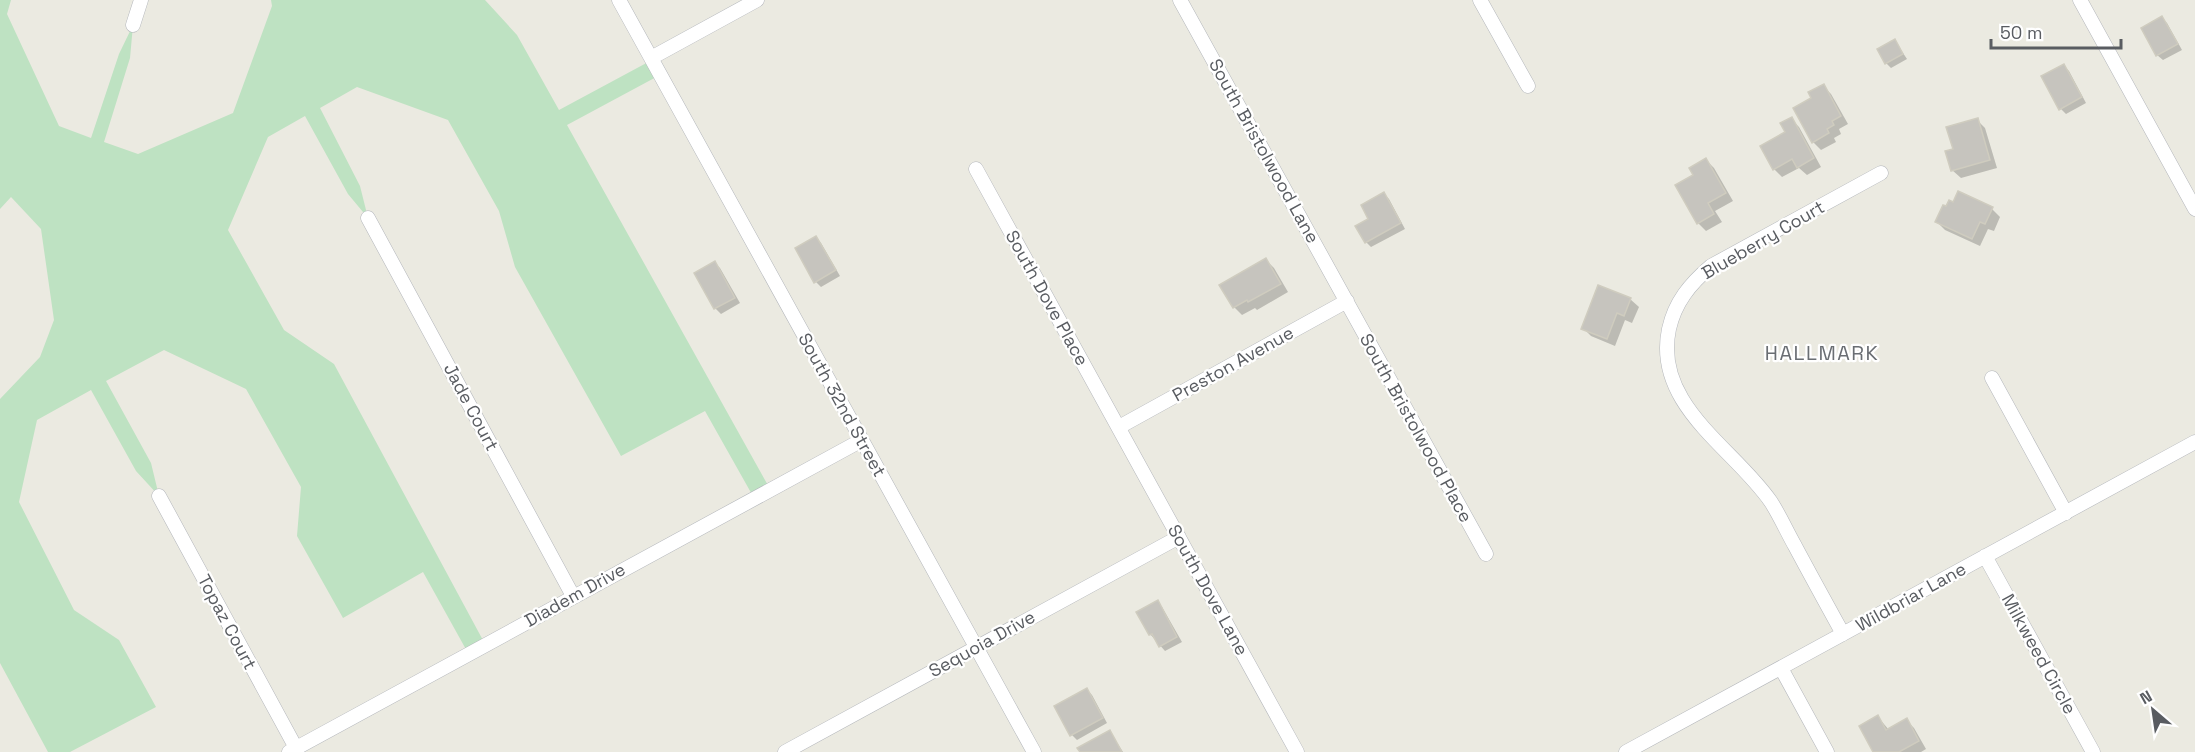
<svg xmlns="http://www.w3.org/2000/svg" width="2195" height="752" font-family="'Space Grotesk',sans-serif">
  <rect width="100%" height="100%" fill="#ebeae1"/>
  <path fill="#bee2c2" d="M0,0H11L7,14L59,126L91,138L119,54L133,25L130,58L104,142L138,154L233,113L272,6L271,0H485L517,35L559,110L652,60L660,75L567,125L770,489L754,498L705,411L621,456L515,267L499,211L448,120L357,87L320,108L360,186L368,218L348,194L305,116L268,137L228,230L284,330L334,364L485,644L468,653L423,572L343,618L297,536L301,487L246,389L164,350L106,381L151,463L159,496L136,471L91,390L37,420L19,502L74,610L119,640L156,707L70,752H48L0,663V399L40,357L54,320L41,229L11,197L0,209Z"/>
  <path fill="#0003" d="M2162,18L2167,23L2182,50L2163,60L2157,55Z
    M1895,41L1907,59L1891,68L1886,63Z
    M2064,66L2069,71L2086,103L2066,114L2061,109Z
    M1823,86L1831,94L1848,124L1839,129L1841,134L1834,138L1836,142L1821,150L1813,142V99Z
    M1791,119L1799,127L1821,167L1807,175L1799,168L1782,177L1774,169Z
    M1977,120L1985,128L1997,168L1961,178L1952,170L1954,150Z
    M1706,160L1714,168L1733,201L1715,211L1722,222L1706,231L1698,223Z
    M1384,194L1389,199L1405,229L1371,247L1366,242L1370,219Z
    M1992,209L2000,217L1994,231L1988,229L1980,246L1945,230L1937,222Z
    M816,237L821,243L840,276L821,287L816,282Z
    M1266,260L1274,268L1288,292L1257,310L1255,308L1242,315L1234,307Z
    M715,263L720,268L740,303L721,314L715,308L696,273Z
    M1630,299L1639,307L1632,323L1625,320L1615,346L1591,336L1583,328Z
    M1157,602L1162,607L1182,642L1165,651L1150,634Z
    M1087,690L1092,695L1107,723L1077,740L1072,735Z
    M1878,717L1889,730L1906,720L1914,728L1926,749L1921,752H1875Z
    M1110,732L1123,752H1081Z"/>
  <path fill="#c6c4be" stroke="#cfccbf" stroke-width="1.5" d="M2162,16L2178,44L2156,56L2141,28Z
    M1895,39L1903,54L1885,64L1877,49Z
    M2064,64L2082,97L2059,110L2041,76Z
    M1824,84L1841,116L1832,121L1834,125L1827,129L1829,133L1812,143L1793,108L1811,98L1808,92Z
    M1792,117L1814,158L1797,168L1792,159L1773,170L1760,146L1785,132L1780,123Z
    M1978,118L1990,160L1951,171L1945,151L1953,149L1946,127Z
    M1706,158L1726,193L1708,203L1714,214L1697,224L1675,185L1693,175L1689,168Z
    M1958,191L1993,207L1985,224L1980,222L1972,239L1935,222L1943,205L1946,206L1949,200L1953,202Z
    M1384,192L1401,223L1365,243L1355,226L1368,219L1361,205Z
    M816,236L836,270L814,283L795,248Z
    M1266,258L1281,284L1248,302L1247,300L1233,308L1219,285Z
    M715,261L735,298L714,309L694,273Z
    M1598,285L1631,298L1624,316L1617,313L1607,339L1581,329Z
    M1158,600L1177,637L1159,647L1152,634L1149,635L1136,612Z
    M1087,688L1103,718L1070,736L1054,706Z
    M1878,715L1886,730L1907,718L1919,741L1899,752H1873L1859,726Z
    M1110,730L1122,752H1080L1077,748Z"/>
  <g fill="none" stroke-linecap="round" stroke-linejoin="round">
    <defs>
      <path id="minor" d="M619,0L1034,752
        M1180,0L1486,554
        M1480,0L1528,86
        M2080,0L2195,209
        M133,25L141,0
        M651,58L757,0
        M976,169L1297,752
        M368,218L573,596
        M1992,378L2066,513
        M1119,427L1347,301
        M159,496L296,748
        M1985,556L2093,752
        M1843,634C1827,605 1811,576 1795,546C1787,532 1780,516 1771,502C1734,448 1653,405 1669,329C1675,302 1690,284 1711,266L1881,173
        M1781,668L1827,752
        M289,752L862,440
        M785,752L1179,537
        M1626,752L2195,442"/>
    </defs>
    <use href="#minor" stroke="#b3b6bb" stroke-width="15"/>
    <use href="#minor" stroke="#fff" stroke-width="14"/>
  </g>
  <g text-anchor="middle" stroke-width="4.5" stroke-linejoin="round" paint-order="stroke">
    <g font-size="18" fill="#595c61" stroke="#fff">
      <text transform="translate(1264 151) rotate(61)" y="6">South Bristolwood Lane</text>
      <text transform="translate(1763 240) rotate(-30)" y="6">Blueberry Court</text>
      <text transform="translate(1047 298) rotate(61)" y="6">South Dove Place</text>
      <text transform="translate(1233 364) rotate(-29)" y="6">Preston Avenue</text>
      <text transform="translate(842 405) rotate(61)" y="6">South 32nd Street</text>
      <text transform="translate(471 407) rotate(62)" y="6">Jade Court</text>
      <text transform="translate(1416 428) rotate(61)" y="6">South Bristolwood Place</text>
      <text transform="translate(1208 590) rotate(61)" y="6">South Dove Lane</text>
      <text transform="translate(575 595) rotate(-29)" y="6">Diadem Drive</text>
      <text transform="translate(1911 597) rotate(-29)" y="6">Wildbriar Lane</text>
      <text transform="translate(227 622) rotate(62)" y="6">Topaz Court</text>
      <text transform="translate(982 644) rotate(-29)" y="6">Sequoia Drive</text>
      <text transform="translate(2039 654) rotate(61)" y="6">Milkweed Circle</text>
    </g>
    <g font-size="20" letter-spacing="1.5" fill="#6a6e73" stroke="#fff">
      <text x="1822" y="360">HALLMARK</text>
    </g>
  </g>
  <g transform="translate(2153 710) rotate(331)" stroke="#ffffff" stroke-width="4.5" paint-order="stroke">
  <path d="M0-4.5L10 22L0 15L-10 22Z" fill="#595c61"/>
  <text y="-9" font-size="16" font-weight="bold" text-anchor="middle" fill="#595c61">N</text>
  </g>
  <path d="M1991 39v9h130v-9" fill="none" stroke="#595c61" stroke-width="3"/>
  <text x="2000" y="39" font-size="18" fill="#595c61" stroke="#ffffff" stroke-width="4.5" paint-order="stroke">50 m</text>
</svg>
